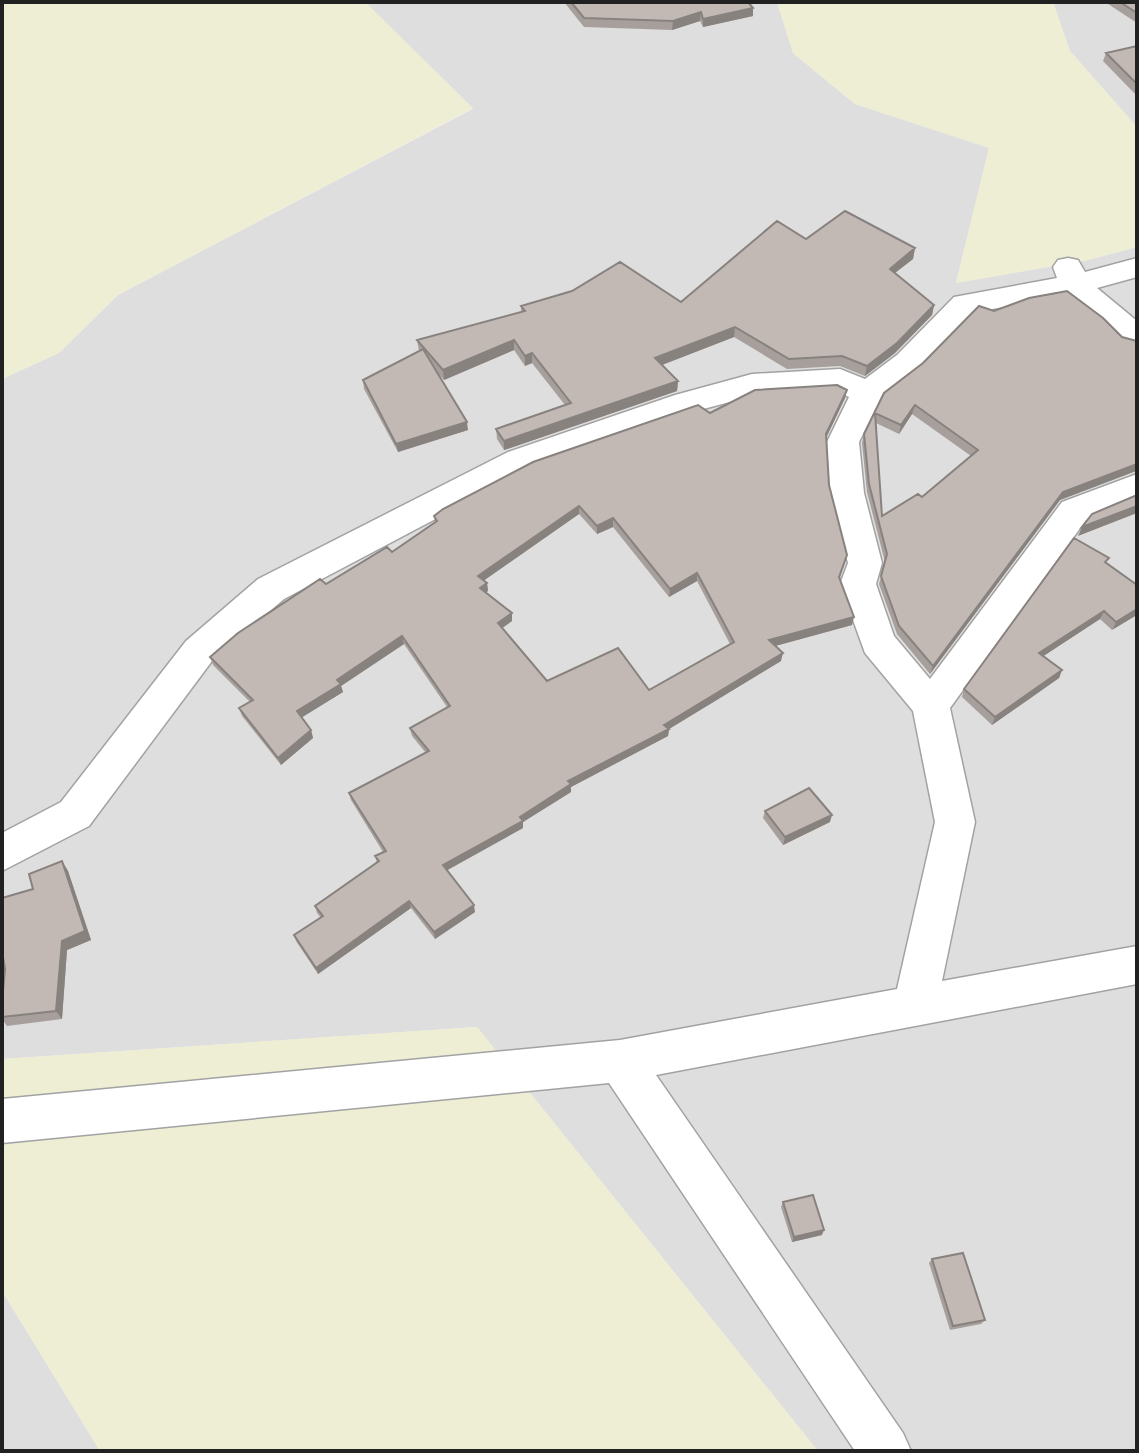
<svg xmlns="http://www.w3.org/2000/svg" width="1139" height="1453" font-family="'Asap Condensed',sans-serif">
  <rect width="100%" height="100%" fill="#f1ede8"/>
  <path fill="#dfdede" d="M365,2H777L793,53L855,104L989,148L956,283L1088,260L1137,247V1451H818L477,1027L2,1059V379L59,353L118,295L473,109Z
    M1053,2H1137V127L1070,51Z
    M2,1291L100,1451H2Z"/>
  <path fill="#eeeed5" d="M2,2H365L473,108L118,295L59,353L2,379Z
    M777,2H1053L1070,51L1137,127V247L1088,260L956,283L989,148L855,104L793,53Z
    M477,1027L818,1451H100L2,1291V1059Z"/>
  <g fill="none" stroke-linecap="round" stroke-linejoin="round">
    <defs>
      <path id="street" d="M1068,258L1078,260L1085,272L1137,258V277L1097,288L1137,321V347L1126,344L1068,296L975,312L919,369L880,400L859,442L864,493L882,563L876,584L894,636L930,679L1062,502L1137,474V499L1086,520L950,708L975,822L942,981L1137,946V984L656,1075L903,1433L911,1451H855L609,1083L2,1143V1099L620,1040L897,989L935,822L913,711L865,653L840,584L848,563L830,493L827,442L849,397L836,391L752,396L696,411L532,468L284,599L212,661L89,826L2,871V833L61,802L186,641L258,579L508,452L675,395L752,374L840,369L865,379L897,355L954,297L1057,278L1053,267L1058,260Z"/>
    </defs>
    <use href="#street" stroke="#a2a2a2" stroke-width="3"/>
    <use href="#street" fill="#fff" fill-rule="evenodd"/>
  </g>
  <path fill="#a79f9c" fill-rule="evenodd" d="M564,2H748L753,16L703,27L700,21L672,30L584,27Z
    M1105,2H1137V23Z
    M1137,46V96L1103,61L1106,53Z
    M806,239L915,248L913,259L895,273L934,305L932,315L895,353L865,376L840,366L787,369L734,337L662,365L678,381L677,391L504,450L497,439L496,429L565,405L532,363L525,366L514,350L444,380L437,372L468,430L398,452L364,389L363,380L419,351L417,340L521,312V306L681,302Z
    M994,311L1137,341V472L1136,471L1060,500L930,674L897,634L879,584L885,562L867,492L862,443L864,434L884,393ZM912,414L971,456L922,497L882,516L876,423L899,434Z
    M847,390L845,398L826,438L829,485L847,555L840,578L852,625L775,646L781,661L669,729L668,736L571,787V792L523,822V828L447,870L475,912L435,939L411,908L318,974L296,941L294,935L321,918L317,913L315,906L377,863L375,856L383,852L351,800L349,793L426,753L412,736L410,728L447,707L404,644L341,686L343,692L301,718L311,730L313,738L281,765L242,716L239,708L250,702L213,665L210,657L326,584L392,552L435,522L434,516L710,413ZM579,514L597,534L613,527L669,597L697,581L730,644L649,690L547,681L502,628L512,621L486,592L488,591L487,583L484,580Z
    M1106,563L1137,585L1112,630L1100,619L1043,656L1062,670L1059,678L992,725L962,697L964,689Z
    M765,811L830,822L783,845L763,818Z
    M62,861L68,871L91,940L67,950L62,1019L7,1026L2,1019V1002L5,969L33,889Z
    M783,1202L822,1235L792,1242L781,1207Z
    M932,1259L985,1320L981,1324L950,1330L929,1263Z"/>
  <path fill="#88827f" d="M753,8V16L703,27V19Z
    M701,12L700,21L672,30L673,21Z
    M915,248L913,259L887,279L890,269Z
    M934,305L932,315L895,353L865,376L867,366Z
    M735,327L734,337L654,368L655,358Z
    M514,340V350L444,380L443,370Z
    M532,353V363L525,366V356Z
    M678,381L677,391L504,450V441Z
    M847,390L845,398L824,442L826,434Z
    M915,405L912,414L899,434L901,425Z
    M467,422L468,430L398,452L396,444Z
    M1137,464L1136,471L1060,500L930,674L933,666L1063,492Z
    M579,506V514L479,584L478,576Z
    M1137,506V513L1078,536L1082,527Z
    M613,518V527L597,534V526Z
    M697,573V581L669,597L670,589Z
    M487,583L488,591L481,596L480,588Z
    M1137,609V615L1112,630L1116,622Z
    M1104,611L1100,619L1036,661L1039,653Z
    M512,613V621L498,631V623Z
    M854,617L852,625L768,648L769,640Z
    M402,636L404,644L341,686L343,692L299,719L297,711L337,680Z
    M783,653L781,661L669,729L668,736L571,787V792L523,822V828L444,872L443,865L520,817L568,781Z
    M1062,670L1059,678L992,725L995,717Z
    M311,730L313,738L281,765L278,758Z
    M832,815L830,822L783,845L785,837Z
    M62,861L68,871L91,940L67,950L62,1019L56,1011Z
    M409,901L411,908L318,974L316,968Z
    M474,905L475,912L435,939L434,932Z
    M824,1230L822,1235L792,1242L794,1237Z"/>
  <path fill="#c2b9b5" stroke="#88827f" stroke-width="2" fill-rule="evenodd" d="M571,2H748L753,8L703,19L701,12L673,21L584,18Z
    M1120,2H1137V13Z
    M1137,46V84L1106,53Z
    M845,211L915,248L890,269L934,305L897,343L867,366L842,356L789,359L735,327L655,358L678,381L504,441L496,429L571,403L532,353L525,356L514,340L443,370L417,340L525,311L521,306L572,291L620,262L681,302L777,221L806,239Z
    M1067,291L1103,318L1122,337L1137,341V464L1063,492L933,666L899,626L881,576L887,554L869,484L864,434L884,393L923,363L979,306L994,311L1029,298ZM915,405L978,450L922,497L918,494L882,516L875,413L901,425Z
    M423,349L467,422L396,444L363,380Z
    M837,385L847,390L826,434L829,485L847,555L839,577L854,617L769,640L783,653L664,725L669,729L568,781L571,784L520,817L523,821L443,865L474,905L434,932L409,901L316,968L294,935L323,916L315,906L379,861L375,856L386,851L349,793L429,751L410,728L450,706L402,636L337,680L341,684L297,711L311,730L278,758L239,708L253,700L210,657L238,633L320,579L326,584L387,547L392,552L437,521L434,516L443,509L533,462L698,405L710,413L755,390ZM579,506L597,526L613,518L670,589L697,573L734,642L649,690L618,648L547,681L498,623L512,613L480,588L487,583L478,576Z
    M1137,495V506L1082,527L1092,514Z
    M1074,538L1109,558L1105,562L1137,585V609L1116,622L1104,611L1039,653L1062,670L995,717L964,689Z
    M809,788L832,815L785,837L765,811Z
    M62,861L85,931L62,941L56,1011L2,1017V1002L5,969L2,951V898L33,889L29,874Z
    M813,1195L824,1230L794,1237L783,1202Z
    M963,1253L985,1320L953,1326L932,1259Z"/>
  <rect width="1139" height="1453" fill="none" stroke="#212121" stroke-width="8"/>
</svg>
